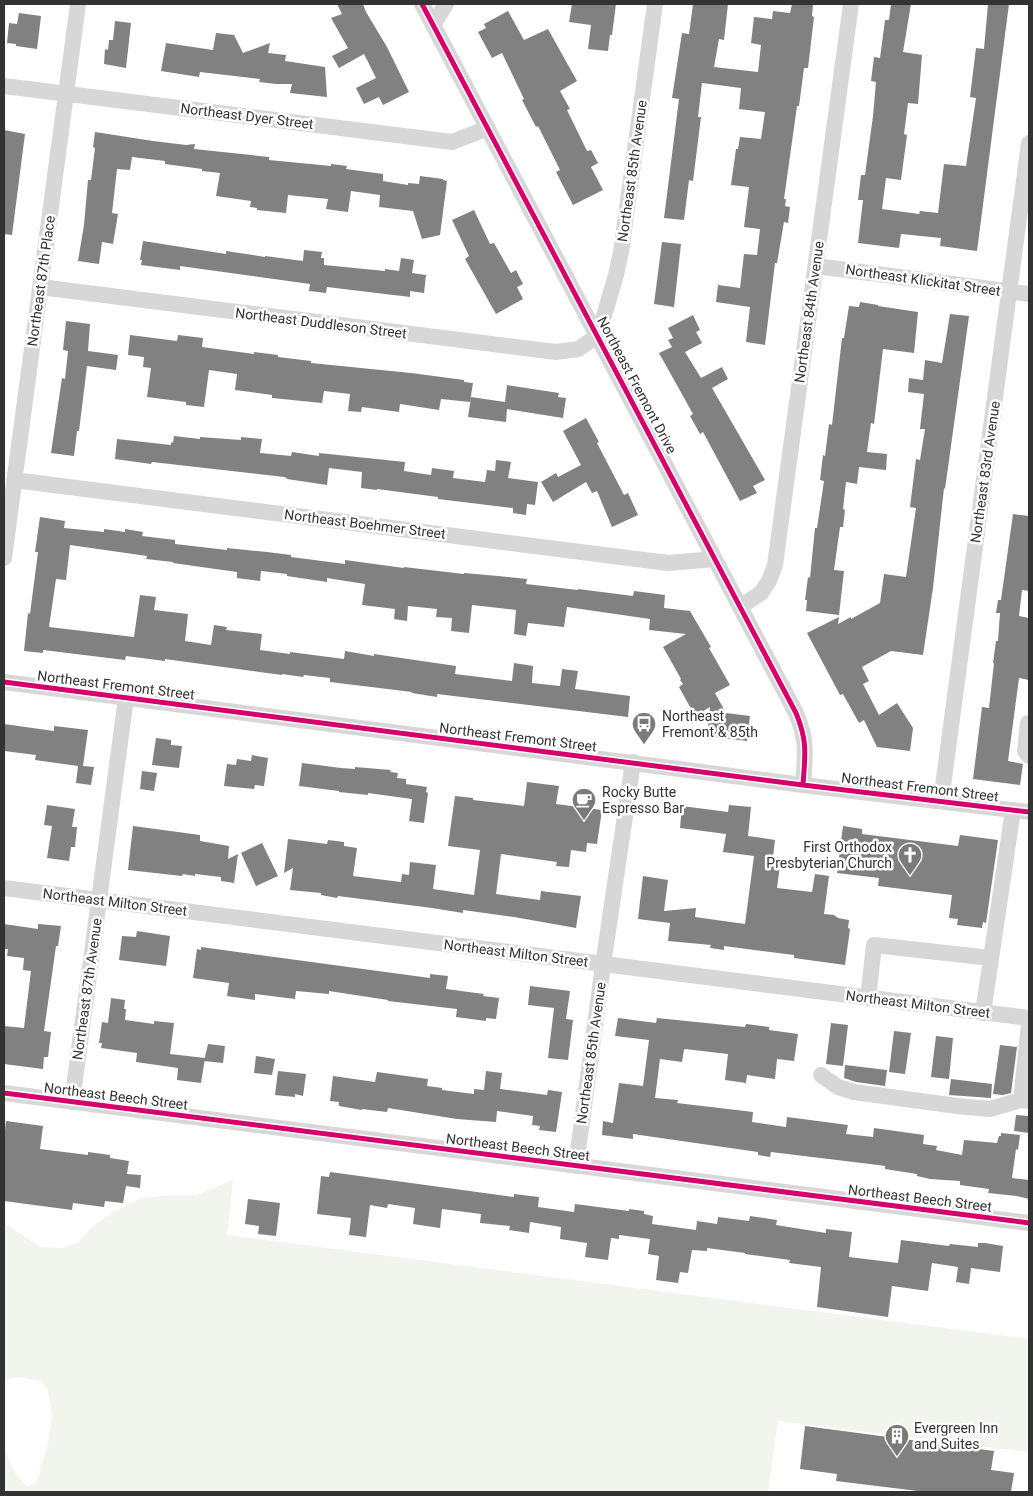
<svg xmlns="http://www.w3.org/2000/svg" width="1033" height="1496" font-family="Roboto,sans-serif">
  <rect width="100%" height="100%" fill="#fff"/>
  <path fill="#f1f5ed" d="M233,1180L227,1235L1029,1339V1452L778,1421L768,1492H4V1446C9,1461 14,1477 28,1486L37,1482L48,1443L52,1416L48,1391L41,1381C29,1379 14,1374 4,1382V1223L40,1247L62,1248L79,1242L92,1227L111,1213L141,1198L172,1195H196Z"/>
  <path fill="#818181" d="M337,4H363L366,12L387,47L409,92L383,105L379,97L364,104L356,88L376,78L364,54L339,68L332,56L348,48L331,18L342,14Z
    M572,4H616L612,35H610L608,51L588,49L591,25L569,22Z
    M693,4H728L724,40L719,39L714,67L758,72L761,45L751,43L754,17L772,19L773,11L790,13L792,4L813,5L812,16L814,17L808,68H804L799,106H797L784,199H786L785,206L790,207L788,223L784,222L777,263H775L765,345L746,342L750,307L716,302L718,285L740,288L744,254L757,255L760,229L744,227L749,187L731,185L736,149H738L740,137L761,139L765,112L739,109L741,88L702,83L698,117H701L693,181L689,180L684,220L664,218L679,99L672,98L682,33L689,34Z
    M891,4H911L903,52L922,55L918,104L908,103L904,134L907,135L901,180L886,178L882,209L919,214L920,211L938,213L944,164L966,166L976,98L970,97L976,48L984,49L988,4H1009L977,251L940,246L941,238L901,234L899,248L858,243L863,200H858L861,175H865L873,116L876,82L871,81L874,57L880,58L885,20H889Z
    M508,11L524,40L548,29L577,81L560,91L570,109L567,110L587,151L591,150L598,163L591,167L603,190L573,205L556,172L560,170L538,126L536,127L522,100L524,99L502,53L492,58L478,32L486,28L484,24Z
    M19,13L41,16L37,49L16,46V44L7,43L9,23L17,24Z
    M115,21L131,23L126,68L104,64L105,49L108,50L109,40H113Z
    M216,33L234,35L243,53L270,43L268,53L286,55L285,61L325,67L327,97L290,93L292,84H276L259,82L260,79L200,72L199,77L161,71L166,43L213,50Z
    M4,130L25,134L12,235L4,234Z
    M95,132L153,141L186,145L195,144L194,149L269,157V160L331,166V164L347,166L346,169L383,174V181L408,185V183L419,184L420,176L443,179V180L447,181L440,235L422,239L413,211L379,207L380,195L351,191L348,212L326,209L328,199L288,195L286,213L257,210V208L250,207L251,201L216,196L220,173L202,171V169L165,164V161L132,157L130,170L117,169L112,213L118,214L113,244L102,242L99,264L78,261L84,225L88,180H91L95,148L93,147Z
    M474,210L490,244L494,243L511,273L516,270L523,284L517,287L523,299L496,314L465,259L469,256L452,220Z
    M143,241L226,254V251L265,257V256L303,261L304,250L322,252L321,258H324V265L385,271V269L399,271L401,258L414,260L412,273L426,275L424,293L410,291V297L327,287L326,293L309,291L310,284L180,266V270L141,265L142,260H140Z
    M662,242L681,244L674,307L654,304Z
    M860,302L878,305V306L918,312L914,353L883,349L874,424L871,423L867,452L887,454L886,470L859,467L857,484L846,482L843,509L845,510L843,527H840L834,570L844,571L839,615L806,611L807,600H805L808,577L810,578L815,528H817L824,481L820,480L823,455L825,456L829,424L832,425L842,338H844L849,306L859,307Z
    M950,314L969,316L945,489L944,488L933,588L923,655L891,651L862,667L869,681L863,684L879,715L897,703L913,728L910,751L877,747L864,720L859,723L843,694L840,695L807,633L839,617L838,624L851,617V619L880,603L884,574L906,577L916,508L910,507L916,459L920,460L925,429H920L924,394L908,392L909,378L923,380L925,360L942,363Z
    M693,315L700,330L696,332L702,343L685,352L701,378L722,367L728,379L712,388L765,480L753,486L757,493L740,501L703,432L700,434L690,416L693,414L659,353L672,347L668,340L673,338L668,328Z
    M66,321L90,324L88,351L118,355L116,370L87,366L79,431H77L74,456L51,453L62,378L65,379L68,351L63,350Z
    M130,335L177,341L178,335L203,338L202,347L254,354V352L278,355V357L311,361V363L411,373L464,380V382L473,383L470,402L441,399L439,410L400,404L399,412L362,407L361,412L348,411L350,394L324,391L322,403L272,398V395L235,390L237,374L209,370L204,407L186,405V402L147,397L151,368L143,367L144,357L128,355Z
    M507,385L559,393L558,397L566,398L563,418L507,409L506,422L468,417L471,397L505,402Z
    M586,418L599,442L597,443L624,495L628,493L638,515L612,527L597,491L592,493L586,482L553,502L541,482L556,473L558,477L581,465L563,431Z
    M174,436L200,439V437L241,440V437L262,439L260,453L291,456L292,452L319,456V453L405,462L404,471L431,475L432,468L454,471L453,478L485,482L487,470L495,471L496,460L511,462L508,478L538,482L535,505L527,504L526,515L513,513V508L438,499V497L377,489V490L361,488L362,472L329,468L327,485L287,479V478L284,477L152,462L151,464L115,459L117,439L171,445V442L173,443Z
    M1013,514L1029,516V591L1022,590L1019,616L1029,618V680L1019,678L1008,761L1023,764L1020,785L973,779L982,707L989,708L994,663H993L996,641H998L1000,613H996L998,600H1001Z
    M40,517L65,521L64,528L104,532V529L125,532V529L143,532L142,536L175,540V544L227,550V548L267,552L291,555V557L345,564V560L404,568V567L464,574V573L498,576L527,579L526,584L578,590V589L633,596L634,591L665,595L664,608L690,611L711,647L709,648L730,685L715,693L726,713L750,716L747,741L707,736L710,707L695,716L679,687L683,684L680,680L681,679L663,647L686,634L649,630L650,619L567,607L564,627L528,623L526,636L514,634L516,610L472,605L469,633L451,631L452,618L436,617L437,609L408,606L407,621L394,619L395,609L362,605L365,584L327,578V582L287,576V574L261,571L260,581L237,578V572L173,563V562L146,559L147,556L70,545L66,580L56,579L49,627L134,637L140,595L156,597L154,610L188,614L185,641L211,645L214,625L227,627L226,630L262,634L260,650L290,654V652L344,659L345,651L374,656V654L456,666L455,674L512,681L514,663L533,666L532,683L560,686L562,669L578,671L575,689L630,696L628,717L437,694V697L412,693V692L330,682V678L304,675L303,677L282,674V675L165,659V661L126,656L125,660L43,650V653L24,651L28,613L30,614L38,552H35Z
    M4,724L54,731V726L88,730L83,766L94,767L91,785L76,783L78,766L35,760L36,755L4,751Z
    M156,738L171,740V745L182,746L179,768L152,765Z
    M252,755L268,758L264,786L255,785L254,789L224,786L227,764L236,765L237,759L251,761Z
    M302,763L341,768L355,769V767L391,770L390,772L398,773L397,778L406,779V784L427,787L426,792L428,793L424,823L409,821L412,799L368,793V795L339,792V791L299,786Z
    M142,771L157,773L154,791L140,789Z
    M527,782L559,786L556,804L602,810L597,844L587,843L586,852L571,850L569,867L556,866L557,862L501,854L496,894L540,900L541,891L581,896L576,928L514,917L463,910V913L432,908L338,896L337,898L321,895V893L290,890L293,868L284,873L288,839L327,844L328,840L344,842V846L357,848L353,876L401,882L402,874L409,875L410,862L436,865L433,889L474,895L480,850L448,846L455,796L473,798V800L524,806Z
    M47,805L75,809L72,827H77L75,847H71L69,861L47,858L52,826L44,825Z
    M729,805L751,807L748,836L775,840L773,857L781,858L777,888L812,892L815,874L829,876L824,914L834,915L838,918L849,920L848,928L850,929L845,965L794,958V955L724,946V950L710,948L711,945L668,941L670,923L638,919L643,876L668,880L664,911L696,908L695,917L745,924L754,856L723,852L726,834L680,828L682,806L728,812Z
    M133,826L200,835V841L229,846L228,859L238,854L234,883L221,881V877L195,874V876L183,874L182,876L128,870Z
    M843,826L862,829V834L958,846L960,835L998,840L986,923L983,922L982,928L957,925L958,919L949,918L952,895L878,886L879,878L837,873Z
    M262,843L278,876L256,886L241,853Z
    M4,924L38,929V924L61,926L58,946H56L44,1031L51,1032L48,1057H44L43,1069L4,1064V1026L24,1028L31,971L23,970L24,958L7,956L8,949H4Z
    M137,931L170,936L166,966L119,960L122,936L136,937Z
    M201,947L430,978V974L448,976L446,989L484,994L483,996L499,998L496,1019L486,1018V1021L456,1017L457,1009L388,1001V1000L329,991V994L296,991L295,999L255,994V1000L227,996L229,983L193,978L197,949L201,950Z
    M530,986L570,991L566,1019L573,1020L568,1060L548,1058L554,1008L528,1005Z
    M111,998L125,1000L124,1009H126L125,1020L154,1024V1021L174,1023L170,1054L205,1058L201,1083L177,1080L178,1068L136,1062L137,1053L101,1048L102,1043H99L102,1022L108,1023Z
    M618,1018L656,1023L657,1018L745,1027L746,1024L769,1027V1030L798,1034L794,1061L777,1059L775,1079L747,1075L746,1083L725,1080L728,1054L685,1049L684,1050L682,1062L660,1059L655,1098L678,1100L677,1103L753,1112L752,1122L786,1127L787,1117L848,1125L846,1134L873,1137L874,1128L924,1135L923,1144L937,1146L936,1150L962,1155L964,1140L997,1143L999,1136H1001V1133L1020,1135L1018,1150L1016,1149L1012,1178L1029,1180V1199L1017,1196L988,1193L989,1189L960,1185V1181L930,1179L917,1176V1174L885,1169V1166L878,1165L771,1152L770,1157L758,1155V1152L633,1134V1139L602,1135L603,1121L613,1123L619,1083L643,1086L649,1040L615,1036Z
    M831,1023L848,1025L843,1066L826,1064Z
    M894,1031L911,1033L905,1074L889,1072Z
    M936,1036L953,1038L949,1079L931,1077Z
    M208,1044L225,1046L223,1063L204,1061Z
    M1000,1045L1017,1047L1011,1093L1003,1095L993,1094Z
    M256,1056L275,1059L272,1075L254,1073Z
    M845,1065L887,1070L885,1086L856,1082L844,1078Z
    M278,1071L306,1074L303,1096L295,1094V1097L275,1095Z
    M486,1071L502,1073L500,1089L547,1095L548,1090L562,1092L556,1132L539,1130L540,1126L532,1125L533,1116L497,1111L496,1122L457,1119L388,1108L387,1112L362,1109V1110L339,1106V1102L330,1101L333,1076L375,1082L377,1072L428,1079L427,1086L442,1088V1090L474,1094V1089L484,1090Z
    M951,1079L992,1084L991,1098L949,1095Z
    M1016,1115L1029,1116V1133L1014,1131Z
    M6,1121L43,1126L40,1149L88,1155V1152L110,1155V1158L129,1161L127,1174L141,1175L140,1188L126,1186L123,1203L105,1201L104,1207L73,1203L72,1210L4,1201V1139Z
    M330,1172L514,1197V1194L539,1197L538,1207L574,1212L575,1204L629,1211V1209L644,1211V1214L653,1216L652,1224L696,1230L697,1221L717,1224L718,1217L749,1221L750,1216L777,1220L776,1225L826,1233V1229L852,1232L849,1257L898,1263L901,1240L949,1246L950,1244L978,1247V1243H985L1003,1246L1000,1272L971,1268L969,1284L956,1282L958,1267L932,1263L928,1291L892,1286L888,1317L817,1307L821,1267L789,1263L790,1260L745,1254V1253L707,1248V1251L692,1250L688,1273L680,1272L678,1283L656,1280L659,1256L648,1254L650,1239L619,1235V1239L611,1238L608,1260L585,1257L587,1243L560,1239L561,1227L530,1222L529,1233L509,1230L510,1226L480,1223L481,1214L442,1209L440,1228L413,1224L415,1208L388,1204L387,1208L370,1205L366,1237L349,1235L351,1218L317,1214L321,1176L329,1177Z
    M248,1199L280,1203L276,1236L258,1234L259,1226L245,1224Z
    M805,1426L994,1451L991,1470L1014,1473L1011,1492H926L836,1481L837,1474L800,1469Z"/>
  <g fill="none" stroke-linecap="round" stroke-linejoin="round">
    <path stroke="#d7d7d7" stroke-width="16" d="M422,4L796,713C808,742 805,755 803,785
      M433,25L446,4
      M4,86L452,142L488,128
      M816,266L1029,294
      M40,287L556,352L578,349L598,336L616,275L621,252L655,4
      M14,480L668,563L715,559
      M4,558L78,4
      M740,607L761,593L769,581L775,565L851,4
      M4,682L803,785L1029,812
      M1028,723L1025,751L1029,756
      M941,801L1029,143
      M4,888L1029,1018
      M868,998L874,945L991,958
      M983,1013L1013,810
      M821,1075L838,1087L854,1092L957,1106L990,1109L1021,1100L1029,1101
      M4,1093L1029,1223
      M1021,1100L1029,1024
      M72,1102L126,698
      M576,1166L603,965L633,762"/>
    <defs>
      <path id="cycleway" d="M422,4L796,713C808,742 805,755 803,785
        M4,682L803,785L1029,812
        M4,1093L1029,1223"/>
    </defs>
    <use href="#cycleway" stroke="#fff" stroke-width="8"/>
    <use href="#cycleway" stroke="#d6006c" stroke-width="5"/>
  </g>
  <defs>
    <symbol id="bus-pin" viewBox="-11 -11 22 30"><path d="M0 17L-7.5 6A9.5 9.5 0 1 1 7.5 6Z" fill="#7a7a7a" stroke="#fff"/><path d="M-5-6H5V4H4V6H2V4H-2V6H-4V4H-5ZM-3.5-4V0h7V-4ZM-3.5 1.2v1.5H-2V1.2ZM2 1.2v1.5H3.5V1.2Z" fill="#fff"/></symbol>
    <symbol id="cafe-pin" viewBox="-11 -11 22 30"><path d="M0 17L-7.5 6A9.5 9.5 0 1 1 7.5 6Z" fill="#7a7a7a" stroke="#fff"/><path d="M-5.5-4.5H6V0H3Q3 3.5 0 3.5H-2.5Q-5.5 3.5-5.5 0ZM3-3.2v2h1.7v-2ZM-6 4.5H4V6H-6Z" fill="#fff"/></symbol>
    <symbol id="church-pin" viewBox="-11 -11 22 30"><path d="M0 17L-7.5 6A9.5 9.5 0 1 1 7.5 6Z" fill="#7a7a7a" stroke="#fff"/><path d="M-1.2-6h2.4v3.5h3.3v2.4h-3.3V6h-2.4V-.1h-3.3v-2.4h3.3Z" fill="#fff"/></symbol>
    <symbol id="building-pin" viewBox="-11 -11 22 30"><path d="M0 17L-7.5 6A9.5 9.5 0 1 1 7.5 6Z" fill="#7a7a7a" stroke="#fff"/><path d="M-4-6H4V6H1V3H-1V6H-4ZM-2.5-4.3h1.7v1.8h-1.7ZM.8-4.3h1.7v1.8H.8ZM-2.5-1h1.7V.8h-1.7ZM.8-1h1.7V.8H.8Z" fill="#fff"/></symbol>
  </defs>
  <g fill-rule="evenodd">
    <use href="#bus-pin" x="630" y="710" width="28" height="38"/>
    <use href="#cafe-pin" x="570" y="786" width="28" height="38"/>
    <use href="#church-pin" x="896" y="841" width="28" height="38"/>
    <use href="#building-pin" x="883" y="1422" width="28" height="38"/>
  </g>
  <g text-anchor="middle" stroke-width="5" stroke-linejoin="round" paint-order="stroke">
    <g font-size="14" fill="#333" stroke="#fff">
      <text transform="translate(247 116) rotate(7)" y="5">Northeast Dyer Street</text>
      <text transform="translate(632 171) rotate(-82)" y="5">Northeast 85th Avenue</text>
      <text transform="translate(923 280) rotate(8)" y="5">Northeast Klickitat Street</text>
      <text transform="translate(41 281) rotate(-82)" y="5">Northeast 87th Place</text>
      <text transform="translate(809 312) rotate(-82)" y="5">Northeast 84th Avenue</text>
      <text transform="translate(321 323) rotate(7)" y="5">Northeast Duddleson Street</text>
      <text transform="translate(637 385) rotate(62)" y="5">Northeast Fremont Drive</text>
      <text transform="translate(985 472) rotate(-82)" y="5">Northeast 83rd Avenue</text>
      <text transform="translate(365 524) rotate(7)" y="5">Northeast Boehmer Street</text>
      <text transform="translate(116 685) rotate(7)" y="5">Northeast Fremont Street</text>
      <text transform="translate(518 737) rotate(7)" y="5">Northeast Fremont Street</text>
      <text transform="translate(920 787) rotate(7)" y="5">Northeast Fremont Street</text>
      <text transform="translate(115 902) rotate(7)" y="5">Northeast Milton Street</text>
      <text transform="translate(516 953) rotate(7)" y="5">Northeast Milton Street</text>
      <text transform="translate(87 989) rotate(-82)" y="5">Northeast 87th Avenue</text>
      <text transform="translate(918 1004) rotate(7)" y="5">Northeast Milton Street</text>
      <text transform="translate(591 1053) rotate(-82)" y="5">Northeast 85th Avenue</text>
      <text transform="translate(116 1096) rotate(7)" y="5">Northeast Beech Street</text>
      <text transform="translate(518 1147) rotate(7)" y="5">Northeast Beech Street</text>
      <text transform="translate(920 1198) rotate(7)" y="5">Northeast Beech Street</text>
    </g>
    <g font-size="14" fill="#333" stroke="#fff" text-anchor="start">
      <text x="662" y="721">Northeast<tspan x="662" dy="16">Fremont &amp; 85th</tspan></text>
      <text x="602" y="797">Rocky Butte<tspan x="602" dy="16">Espresso Bar</tspan></text>
      <text x="892" y="852" text-anchor="end">First Orthodox<tspan x="892" dy="16">Presbyterian Church</tspan></text>
      <text x="914" y="1433">Evergreen Inn<tspan x="914" dy="16">and Suites</tspan></text>
    </g>
  </g>
  <rect width="1033" height="1496" fill="none" stroke="#333333" stroke-width="10"/>
</svg>
